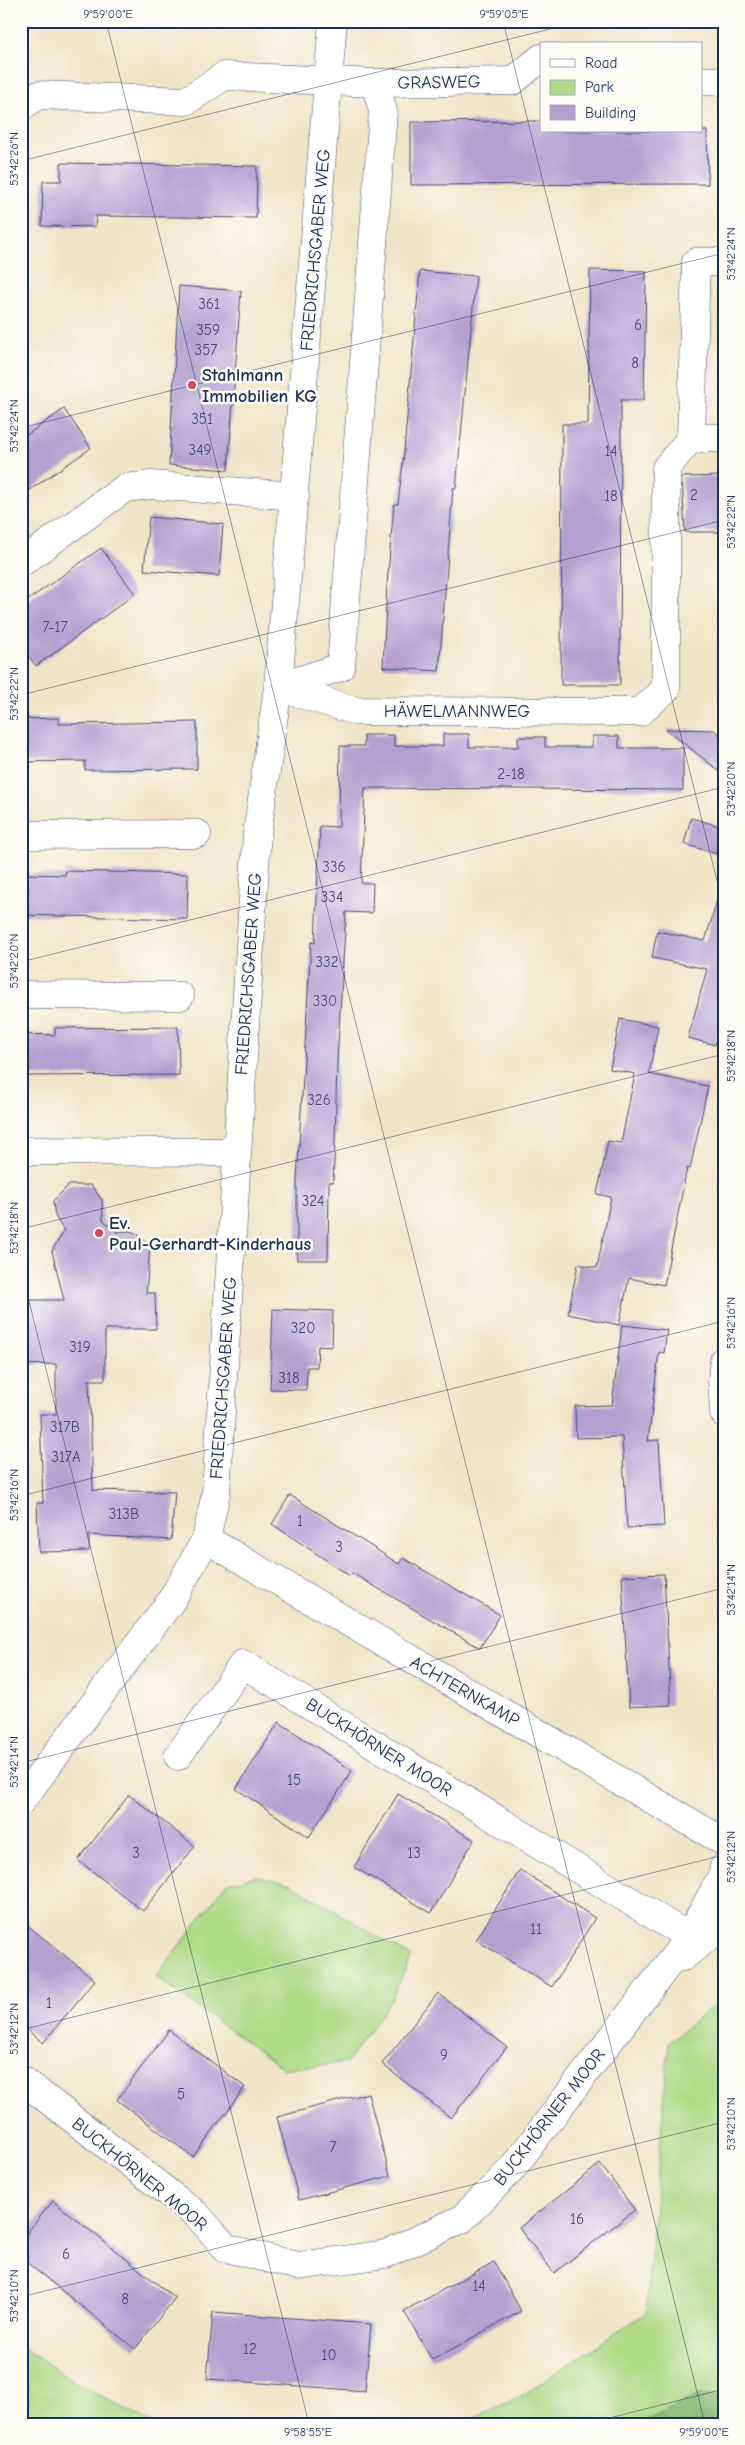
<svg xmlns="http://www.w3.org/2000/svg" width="745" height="2445" font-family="'Comic Neue',sans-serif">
  <rect width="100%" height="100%" fill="#fdfcf7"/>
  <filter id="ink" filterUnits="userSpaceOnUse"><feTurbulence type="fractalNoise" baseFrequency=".02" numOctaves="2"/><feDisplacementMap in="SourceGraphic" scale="10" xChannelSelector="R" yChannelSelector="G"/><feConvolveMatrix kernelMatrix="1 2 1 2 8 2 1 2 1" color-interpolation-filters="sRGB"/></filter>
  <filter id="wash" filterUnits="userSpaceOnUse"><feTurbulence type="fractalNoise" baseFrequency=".0096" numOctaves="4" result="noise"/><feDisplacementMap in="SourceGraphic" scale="20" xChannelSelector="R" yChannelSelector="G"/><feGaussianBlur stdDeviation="1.12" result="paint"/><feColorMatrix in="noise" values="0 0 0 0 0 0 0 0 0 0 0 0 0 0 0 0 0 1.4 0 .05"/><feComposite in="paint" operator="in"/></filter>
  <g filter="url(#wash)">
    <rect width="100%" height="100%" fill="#f0e4c7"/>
    <path fill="#aed985" stroke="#648472" d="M257,1876L291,1884L411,1957L391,2000L347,2062L284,2069L156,1977L227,1883Z
      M724,1997V2424H462L521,2396L646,2313L669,2042Z
      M21,2347L77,2383L153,2424H21Z"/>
    <path fill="#8ab972" stroke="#527468" d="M699,2395L724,2398V2424H638Z"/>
    <g id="blocks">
      <path fill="#b3a0d0" d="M541,121V131H707L708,184L411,185V122Z
        M61,163L257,166L256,218L96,216L95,227L42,226L43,181H61Z
        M590,270L646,271L644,400H621L620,685H561L562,424H588Z
        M420,271L476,276L456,488H453L439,671L383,667L387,585L394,504H398L403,462Z
        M179,286L241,291L228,470L169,465Z
        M64,409L91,448L21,496V439Z
        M724,476V532H685L682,477Z
        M149,517L223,524L219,576L144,570Z
        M101,548L135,594L36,666L21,646V605Z
        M59,718V724L197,722V769L85,770V761L21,762V719Z
        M666,729L714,730L724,739V775Z
        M443,734H469V747H518V737H545V747H592V736H619V748H683V790L365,788L361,883H373L372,913L346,912L337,1061L335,1142L333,1182H329L328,1260H297V1180L311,942L315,943L320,826L339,827L340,746H364V735H394V746H443Z
        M691,818L724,827V856L684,844Z
        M65,871L188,874L187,919L21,915V874L65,875Z
        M718,898L724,899V1013L715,1045L688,1038L707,969L652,958L657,931L705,941Z
        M620,1019L658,1026L649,1074L708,1086L690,1169L687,1168L664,1285L629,1278L619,1325L568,1314L578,1264L597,1268L611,1197L597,1194L608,1141L621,1143L635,1074L610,1069Z
        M178,1027L179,1075L21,1076V1034L55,1035V1028Z
        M69,1185H91L102,1200L103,1220L117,1232L130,1231L138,1234L150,1247L146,1293H155L156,1329H105V1380H89L93,1490L175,1492L171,1540L89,1535V1551L39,1552L37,1503H43L40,1414H56V1364L21,1365V1300H64L52,1251L64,1231L55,1216L53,1201Z
        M273,1309L333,1311L332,1347L318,1346L317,1367H307L306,1390L270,1389Z
        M622,1325L667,1330L664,1353L659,1352L648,1441L659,1440L664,1526L627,1528L622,1437L576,1438L575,1406L612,1405Z
        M290,1495L399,1564L403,1558L500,1615L480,1648L352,1573L350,1576L272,1524Z
        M664,1574L671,1705L629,1707L622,1576Z
        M279,1722L352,1771L309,1837L236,1789Z
        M398,1794L474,1840L431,1913L354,1867Z
        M129,1795L195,1846L143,1911L78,1860Z
        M520,1870L595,1918L552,1987L476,1940Z
        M21,1920L95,1980L43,2043L21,2025Z
        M438,1993L507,2047L451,2118L382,2064Z
        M169,2030L245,2087L193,2157L117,2100Z
        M368,2093L390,2176L299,2200L277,2117Z
        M600,2164L635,2210L554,2273L519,2228Z
        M53,2201L175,2298L135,2349L21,2258V2240Z
        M494,2262L521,2311L432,2360L404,2311Z
        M213,2312L371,2324L365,2391L207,2379Z"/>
    </g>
  </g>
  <g filter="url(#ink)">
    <use href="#blocks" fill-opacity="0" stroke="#3b4a6e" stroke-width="1"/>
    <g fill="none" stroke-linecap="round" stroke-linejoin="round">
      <defs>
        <path id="minor" d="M701,81H724
          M21,107L38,95L186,101L224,76L375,83L513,81L541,58
          M691,438H724
          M21,563L125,488L151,485L295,496
          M278,687L356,711L640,712L666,689V468L691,438L696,262H724
          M278,687L341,667L383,111L375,83
          M21,835L197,834
          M21,995L180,996
          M21,1151L237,1152
          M724,1360L722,1379L724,1413
          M206,1539L724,1842
          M178,1756L243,1664L689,1937
          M21,1801L171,1601L206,1539L216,1493L257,834L278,687L333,21
          M683,1957L717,1930L715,1888
          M21,2079L197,2215L226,2248L298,2266L386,2254L462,2219L511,2170L689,1937L723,1874L724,1867"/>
      </defs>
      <use href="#minor" stroke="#3b4a6e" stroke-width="29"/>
      <use href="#minor" stroke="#fff" stroke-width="28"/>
    </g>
  </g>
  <path fill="none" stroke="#1b2f5e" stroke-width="1" stroke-opacity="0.45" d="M106,21L705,2424M503,21L724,909M21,161L582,21M21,428L724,253M21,695L724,520M21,962L724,787M21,1229L724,1054M21,1269L309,2424M21,1496L724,1321M21,1763L724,1588M21,2030L724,1855M21,2297L724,2122M586,2424L724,2389"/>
  <g fill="#d1495b" stroke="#fdfcf7" stroke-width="2">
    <circle cx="192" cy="385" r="5"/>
    <circle cx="99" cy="1233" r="5"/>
  </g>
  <g text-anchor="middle" stroke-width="5" stroke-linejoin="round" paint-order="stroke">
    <g font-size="15" fill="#414b7a">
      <text x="209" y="309">361</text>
      <text x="638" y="330">6</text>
      <text x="208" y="335">359</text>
      <text x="206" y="355">357</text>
      <text x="635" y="368">8</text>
      <text x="202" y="424">351</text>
      <text x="200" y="455">349</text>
      <text x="611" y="456">14</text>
      <text x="694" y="500">2</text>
      <text x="611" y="501">18</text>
      <text x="55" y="632">7-17</text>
      <text x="511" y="779">2-18</text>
      <text x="334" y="872">336</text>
      <text x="332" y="902">334</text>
      <text x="327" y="967">332</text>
      <text x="325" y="1006">330</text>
      <text x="319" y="1105">326</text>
      <text x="313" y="1206">324</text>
      <text x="303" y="1333">320</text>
      <text x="80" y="1352">319</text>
      <text x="289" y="1383">318</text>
      <text x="65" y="1432">317B</text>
      <text x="66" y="1462">317A</text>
      <text x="124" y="1519">313B</text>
      <text x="300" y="1526">1</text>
      <text x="339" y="1552">3</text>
      <text x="294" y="1785">15</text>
      <text x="136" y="1858">3</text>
      <text x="414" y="1858">13</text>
      <text x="536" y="1934">11</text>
      <text x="49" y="2008">1</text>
      <text x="444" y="2060">9</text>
      <text x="181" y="2099">5</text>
      <text x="333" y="2152">7</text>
      <text x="577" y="2224">16</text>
      <text x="66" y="2259">6</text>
      <text x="479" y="2291">14</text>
      <text x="125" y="2304">8</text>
      <text x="250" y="2354">12</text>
      <text x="329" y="2360">10</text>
    </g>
    <g font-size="18" fill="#1b2f5e" stroke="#fdfcf7">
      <text transform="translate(439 82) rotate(-1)" y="6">GRASWEG</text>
      <text transform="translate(315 250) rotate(-85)" y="6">FRIEDRICHSGABER WEG</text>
      <text x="457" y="717">HÄWELMANNWEG</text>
      <text transform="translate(248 974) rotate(-86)" y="6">FRIEDRICHSGABER WEG</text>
      <text transform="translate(223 1378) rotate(-86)" y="6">FRIEDRICHSGABER WEG</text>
      <text transform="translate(465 1691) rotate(30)" y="6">ACHTERNKAMP</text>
      <text transform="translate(379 1747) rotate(32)" y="6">BUCKHÖRNER MOOR</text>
      <text transform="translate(549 2117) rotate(-52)" y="6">BUCKHÖRNER MOOR</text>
      <text transform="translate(140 2174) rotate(39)" y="6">BUCKHÖRNER MOOR</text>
    </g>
    <g font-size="18" font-weight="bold" fill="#1b2f5e" stroke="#fdfcf7" text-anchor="start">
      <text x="202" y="381">Stahlmann<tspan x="202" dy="21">Immobilien KG</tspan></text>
      <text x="109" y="1229">Ev.<tspan x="109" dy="21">Paul-Gerhardt-Kinderhaus</tspan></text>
    </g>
  </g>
  <rect width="745" height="2445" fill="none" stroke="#fdfcf7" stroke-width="55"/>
  <rect x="540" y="42" width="162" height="90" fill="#fdfcf7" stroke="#a3aaba"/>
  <rect x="550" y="59" width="25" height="8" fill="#ffffff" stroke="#a3aaba"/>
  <text x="585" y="68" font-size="15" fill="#1b2f5e">Road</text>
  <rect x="550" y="80" width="25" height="15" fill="#aed985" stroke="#a3aaba"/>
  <text x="585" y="92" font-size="15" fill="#1b2f5e">Park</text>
  <rect x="550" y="105" width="25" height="15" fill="#b3a0d0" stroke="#a3aaba"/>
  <text x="585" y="118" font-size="15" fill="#1b2f5e">Building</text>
  <rect x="28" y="28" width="690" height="2390" fill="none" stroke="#1b2f5e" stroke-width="2"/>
  <g font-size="12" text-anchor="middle" fill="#1b2f5e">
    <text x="108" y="18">9°59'00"E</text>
    <text x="504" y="18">9°59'05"E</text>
    <text transform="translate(14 159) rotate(-90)" y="4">53°42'26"N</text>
    <text transform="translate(731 254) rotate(-90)" y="4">53°42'24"N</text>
    <text transform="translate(14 426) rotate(-90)" y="4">53°42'24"N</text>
    <text transform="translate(731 522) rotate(-90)" y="4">53°42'22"N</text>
    <text transform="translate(14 694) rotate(-90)" y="4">53°42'22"N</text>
    <text transform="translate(731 789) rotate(-90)" y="4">53°42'20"N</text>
    <text transform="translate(14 961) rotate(-90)" y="4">53°42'20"N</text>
    <text transform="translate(731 1056) rotate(-90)" y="4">53°42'18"N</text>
    <text transform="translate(14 1228) rotate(-90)" y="4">53°42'18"N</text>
    <text transform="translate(731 1323) rotate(-90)" y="4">53°42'16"N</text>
    <text transform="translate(14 1495) rotate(-90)" y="4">53°42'16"N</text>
    <text transform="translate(731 1590) rotate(-90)" y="4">53°42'14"N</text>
    <text transform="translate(14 1762) rotate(-90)" y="4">53°42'14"N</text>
    <text transform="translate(731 1857) rotate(-90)" y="4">53°42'12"N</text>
    <text transform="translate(14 2029) rotate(-90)" y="4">53°42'12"N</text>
    <text transform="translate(731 2124) rotate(-90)" y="4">53°42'10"N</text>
    <text transform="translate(14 2296) rotate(-90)" y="4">53°42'10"N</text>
    <text x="308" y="2436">9°58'55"E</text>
    <text x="704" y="2436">9°59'00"E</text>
  </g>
</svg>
